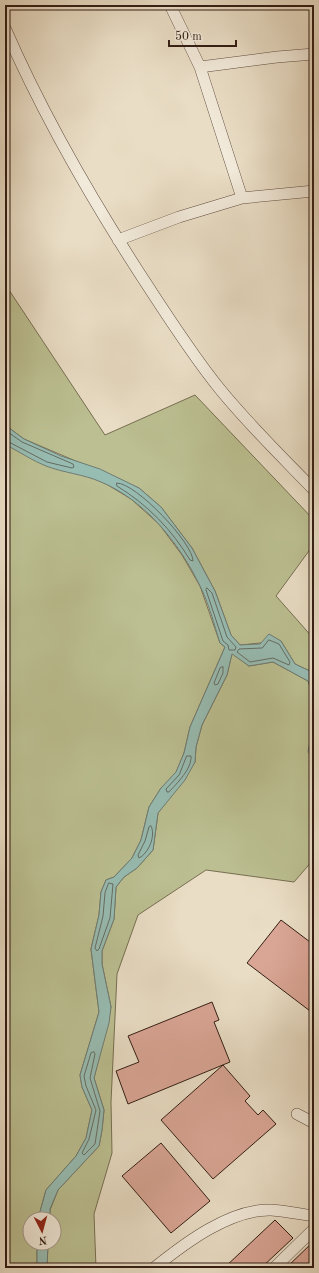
<svg xmlns="http://www.w3.org/2000/svg" width="319" height="1273" font-family="'Old Standard TT',serif">
  <rect width="100%" height="100%" fill="#e9ddc5"/>
  <filter id="stains"><feTurbulence type="fractalNoise" baseFrequency=".005" numOctaves="4"/><feColorMatrix values="0 0 0 0 .2 0 0 0 0 .09 0 0 0 0 .02 0 0 0 .5 -.17"/></filter>
  <radialGradient id="worn" r=".72"><stop offset=".6" stop-color="#630" stop-opacity="0"/><stop offset="1" stop-color="#630" stop-opacity=".3"/></radialGradient>
  <path fill="#bbbf91" stroke="#776e52" d="M5,284L105,435L195,395L314,520V544L276,596L314,639V673L295,664L281,641L240,645L231,635L215,591L192,548L161,507L139,488L24,439L5,425Z
    M5,443L8,446L103,482L131,499L159,524L182,555L200,586L220,643L225,647L190,727L184,753L176,773L161,788L149,807L141,840L132,858L114,877L106,880L101,892L99,915L91,949L99,1012L80,1075L82,1087L92,1110L86,1138L76,1156L46,1190L38,1219H30V1243H37V1268H5Z
    M232,653L249,666L273,662L308,681C313,694 315,706 314,721C312,742 305,743 314,764V859L294,882L206,870L138,915L117,974L111,1102L112,1153L94,1214L96,1268H47L48,1243H54V1219H50V1210L58,1190L99,1146L102,1130L104,1110L94,1078L111,1007L102,964V951L114,919L116,887L124,877L137,868L153,850L158,813L195,762L196,747L202,725L227,675Z"/>
  <path fill="#97bcb2" stroke="#6f7c73" d="M5,425L24,439L61,456L100,469L139,488L161,507L192,548L215,591L231,635L240,645L260,644L269,634L281,641L295,664L314,673V696L308,681L273,662L249,666L232,654L227,675L202,725L196,747L195,762L185,780L158,813L153,850L137,868L124,877L116,887L114,919L102,951V964L111,1007L109,1023L94,1078L104,1110L102,1130L99,1146L58,1190L50,1209V1219H38L46,1190L76,1156L86,1138L92,1110L82,1087L80,1075L99,1012L91,949L99,915L101,892L106,880L114,877L132,858L141,840L149,807L161,788L176,772L184,753L190,727L225,647L220,643C214,624 209,604 200,586C180,544 145,500 101,482C83,474 64,473 46,466C33,461 20,452 8,446L5,443Z
    M314,722V764L308,751Z
    M37,1243H48L47,1268H37Z"/>
  <g fill="none" stroke-linecap="round" stroke-linejoin="round">
    <path stroke="#656c63" stroke-width="1" d="M5,430L22,442L73,464L74,467L72,468L47,462L5,440
      M117,483C136,483 193,543 193,561L190,560C172,530 148,505 117,486Z
      M207,588L212,593L227,637L236,647L235,650H229L228,645L223,641L206,590Z
      M269,640L279,644L290,662L289,665L273,658L250,662L237,652L239,649L262,648Z
      M223,667V673L218,684L215,685L214,683L220,668Z
      M187,756H191C192,769 177,783 169,792H167L166,789L179,775Z
      M151,826C156,835 149,853 139,858L138,855L145,841L149,827Z
      M109,883L113,884L110,918L99,949L97,951L95,948L103,916L105,893Z
      M94,1052L95,1054L90,1078L100,1111L95,1144L84,1155L82,1153L89,1139L96,1110L86,1086L84,1076L91,1053Z"/>
  </g>
  <path fill="#d9a595" stroke="#331d14" d="M281,920L314,945V1014L247,963Z
    M212,1002L219,1020L214,1022L230,1062L128,1104L116,1071L139,1062L128,1036Z
    M223,1065L250,1096L245,1101L258,1115L263,1110L276,1124L213,1179L161,1120Z
    M161,1143L210,1201L171,1233L122,1176Z
    M275,1220L293,1238L261,1268H224Z
    M314,1241V1268H286Z"/>
  <g fill="none" stroke-linecap="round" stroke-linejoin="round">
    <defs>
      <path id="minor" d="M170,5L200,67L242,198
        M5,28C42,113 89,195 140,274C165,312 190,352 219,388C248,424 282,457 314,490
        M200,67L277,57L314,54
        M118,240L179,217L242,198L314,191
        M297,1114L314,1123
        M154,1268C185,1243 230,1209 271,1210C285,1211 300,1214 314,1216
        M274,1268L314,1229"/>
    </defs>
    <use href="#minor" stroke="#604d40" stroke-width="12"/>
    <use href="#minor" stroke="#f1e9d9" stroke-width="11"/>
  </g>
  <rect width="319" height="1273" fill="none" stroke="#e9ddc5" stroke-width="20"/>
  <rect x="6" y="6" width="307" height="1261" fill="none" stroke="#331d14" stroke-width="2"/>
  <rect x="10" y="10" width="299" height="1253" fill="none" stroke="#331d14"/>
  <g transform="translate(42 1231) rotate(174)"><circle r="19" fill="#f1e9d9" stroke="#a5978a"/>
  <path d="M0-3L7 15L0 10L-7 15Z" fill="#8f2418"/>
  <text y="-6" font-size="11" font-weight="bold" text-anchor="middle" fill="#331d14">N</text>
  </g>
  <path d="M169 40v6h67v-6" fill="none" stroke="#331d14" stroke-width="2"/>
  <text x="175" y="40" font-size="12" fill="#331d14" stroke="#f1e9d9" stroke-width="3" paint-order="stroke">50 m</text>
  <rect width="100%" height="100%" filter="url(#stains)"/>
  <rect width="100%" height="100%" fill="url(#worn)"/>
</svg>
